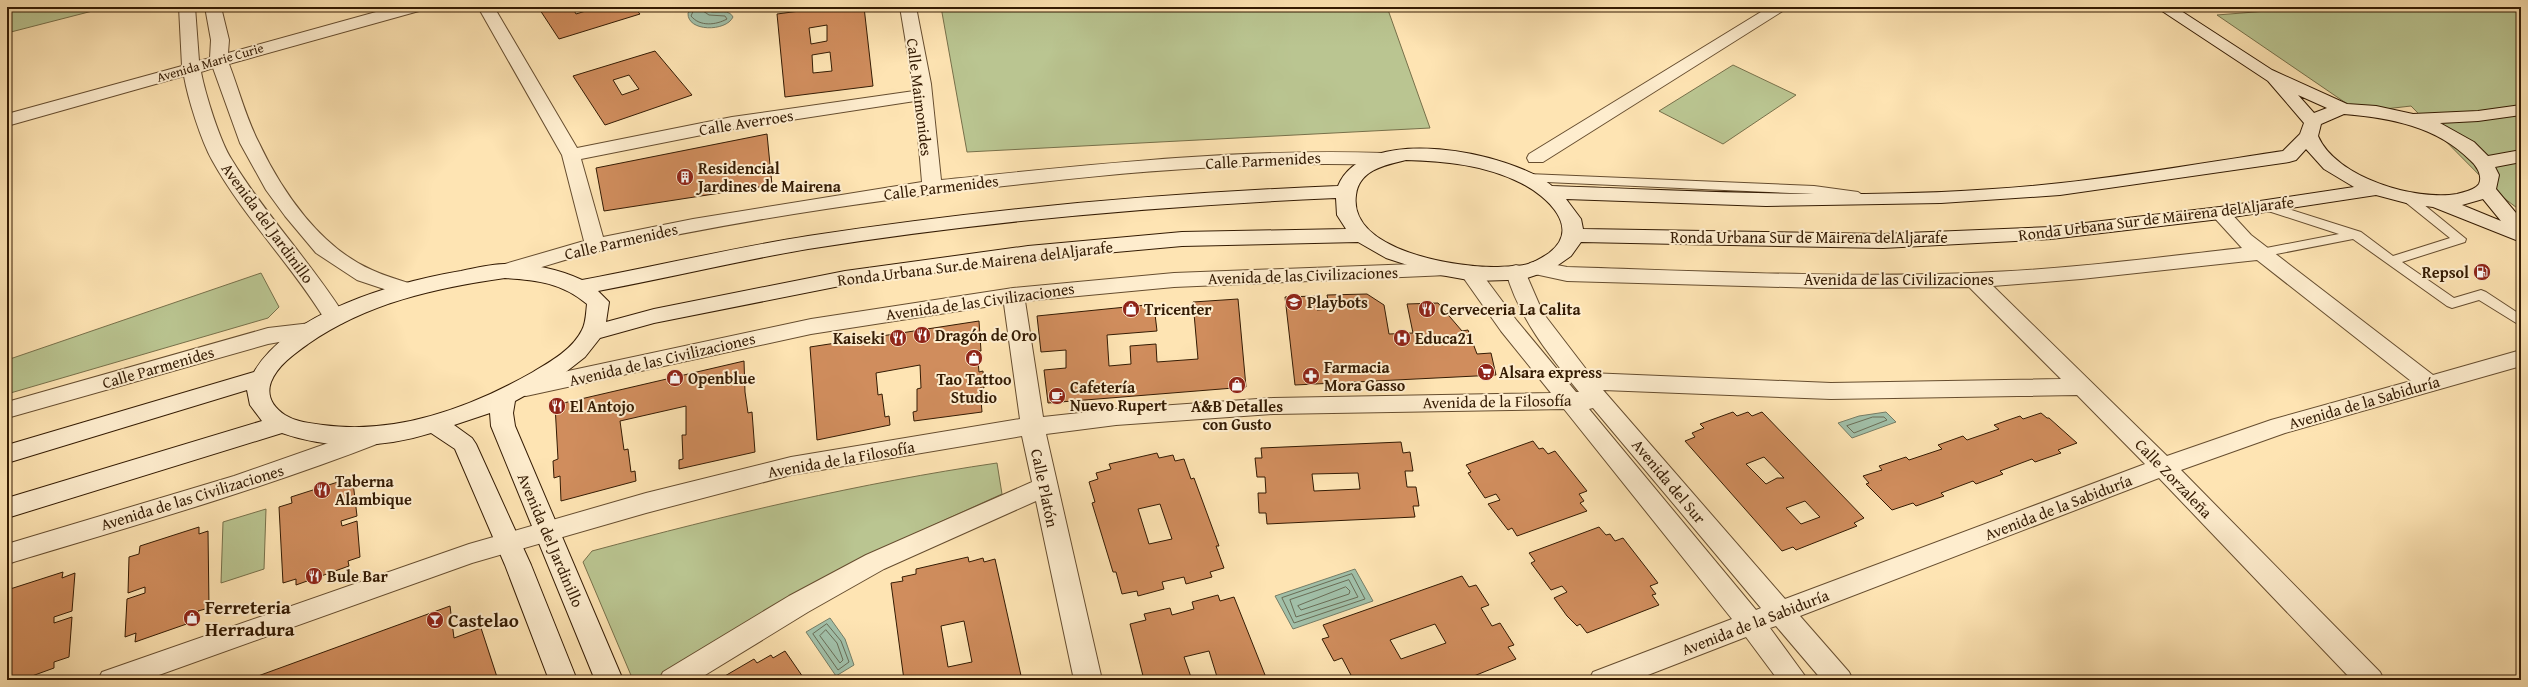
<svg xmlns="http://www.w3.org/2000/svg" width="2528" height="687" font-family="'Gentium Book Plus',serif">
  <rect width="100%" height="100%" fill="#fee4b3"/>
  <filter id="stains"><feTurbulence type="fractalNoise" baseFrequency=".005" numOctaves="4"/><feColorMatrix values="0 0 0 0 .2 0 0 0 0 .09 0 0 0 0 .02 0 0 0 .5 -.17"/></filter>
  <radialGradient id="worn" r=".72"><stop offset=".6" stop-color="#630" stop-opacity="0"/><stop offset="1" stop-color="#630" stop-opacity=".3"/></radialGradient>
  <path fill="#bac591" stroke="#77704a" d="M7,7H108L7,33Z
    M941,7H1387L1430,128L967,152Z
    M2317,7H2521V211L2496,192L2411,106L2359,112L2217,15Z
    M1733,65L1796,95L1723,144L1659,111Z
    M261,273L279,307L268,318L7,394V360Z
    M997,463L1002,494L872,553L735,629L654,680H633L583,562L592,551C726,515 860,483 997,463Z
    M266,509L264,569L221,583L223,522Z"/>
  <path fill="#a1bfa8" stroke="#757d66" d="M693,7C701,7 704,10 712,12C719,13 729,9 733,17C726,32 687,32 688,13Z
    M1886,412L1896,422L1852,438L1838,423L1859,416Z
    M1355,569L1373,601L1293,629L1275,596Z
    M830,618L845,639L854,665L836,676L806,632Z"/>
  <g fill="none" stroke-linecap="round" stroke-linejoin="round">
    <path stroke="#6a6d56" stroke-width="1" d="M695,7L691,16C700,27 716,25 727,19L725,16L709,15L703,11L702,7
      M1873,417H1884L1887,420L1854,433L1847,426Z
      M1352,574L1365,599L1294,623L1282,598Z
      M1349,580L1358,597L1296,617L1290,600Z
      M1346,587L1350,591L1349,594L1301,610L1298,606Z
      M827,624L841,641L849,662L838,670L813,634Z
      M826,630L837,643L843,660L840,663L820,636Z"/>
  </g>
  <path fill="#d08d5d" stroke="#341b03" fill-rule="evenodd" d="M538,7H572L576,14L592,9L590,7H634L640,14L559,39Z
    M830,7H864L873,86L785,97L777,14ZM827,25V41L811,44L809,28ZM830,52L832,71L813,73L812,55Z
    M655,51L692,95L605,125L573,76ZM629,75L639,89L622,95L613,80Z
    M767,134L772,185L604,211L596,168Z
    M1367,294L1384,305L1389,334L1413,333L1407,304L1438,303L1462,331L1468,330L1477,354L1491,353L1496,375L1295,385L1285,297L1315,296L1317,310L1330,309L1327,295Z
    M1238,299L1246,387L1048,403L1044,370L1066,368V350L1041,352L1037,316L1146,305V314H1155L1157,331L1107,335L1109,366L1131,364L1130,346L1156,344L1157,362L1198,359L1193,302Z
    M979,321L981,351H977L979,372L983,371L984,388H980L982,412L914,421L913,412L917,411V389L921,388L920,365L876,373L878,395L882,394L885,417L889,416L890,425L817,440L810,347Z
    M744,361L745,392L748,413L752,412L755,452L679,469V460L683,459L682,435H686V406L620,421L624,450L628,449L631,472L635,471L636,481L561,501L560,476L554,478L553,461L558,459L555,405Z
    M1733,412L1737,416L1748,412L1752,416L1762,412L1864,518L1854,523L1857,526L1796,550L1793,547L1782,551L1685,441L1695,437L1692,433L1704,428L1700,424ZM1764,457L1784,478H1777L1766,484L1746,464ZM1805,501L1820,517L1801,524L1786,508Z
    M2041,413L2047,418H2049L2077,443L2058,450L2061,453L2035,462L2032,459L2000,471L2003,474L1976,484L1973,481L1941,493L1944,496L1916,506L1913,503L1892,510L1866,484L1869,483L1863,476L1882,470L1879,466L1906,457L1909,460L1942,449L1938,445L1963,436L1967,440L1999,429L1994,425L2020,416L2023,419Z
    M1533,441L1539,449L1543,448L1548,454L1555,451L1587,491L1579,494L1584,501L1580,503L1587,511L1517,536L1512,528L1508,530L1488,504L1500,500L1496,494L1485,498L1468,473L1471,472L1466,465Z
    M1401,442L1403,453L1410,452L1413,471H1405L1407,487H1416L1419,506H1413L1415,517L1267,524L1266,513H1259L1258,493H1266L1265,477H1257L1255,458H1262L1261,448ZM1358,473L1360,489L1314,491L1312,474Z
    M1157,453L1159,458L1173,455L1175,461L1184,459L1191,479L1194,478L1219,546H1216L1224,568L1210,572L1212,577L1186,584L1184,577L1162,582L1164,589L1138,596L1137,591L1122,594L1116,572H1113L1092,503L1095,502L1089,482L1098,479L1096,473L1111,469L1109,464ZM1160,504L1172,539L1149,544L1138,509Z
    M341,481L342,486L353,482L357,516L341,521L342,526L357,521L360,557L348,561L349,566L296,585V579L283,583L279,507L292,503L291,497Z
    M199,527V534L208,531L209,608L198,611V620L135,642L136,633L125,637L127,599L145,593V587L128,593L129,557L139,554L140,546Z
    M1599,527L1606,535L1610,534L1615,541L1623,538L1658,583L1650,586L1656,594L1652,595L1659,605L1587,633L1580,624L1577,626L1567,616L1554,598L1567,592L1562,586L1551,590L1531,563L1535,561L1529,553Z
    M968,557L969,562L983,558L984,562L995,559L1022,680H904L891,583L903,581L902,577L916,574V569ZM964,621L972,662L948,667L941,626Z
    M63,572L62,578L75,573L72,611L54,617V623L72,617L69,657L54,662V668L21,680H7V590Z
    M1462,576L1469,587L1476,585L1489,605L1481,608L1492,626L1500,623L1514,645L1508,647L1516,659L1464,680H1345L1352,677L1342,658L1334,661L1322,639L1329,637L1323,625ZM1435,624L1446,643L1401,659L1390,640Z
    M1218,595L1220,601L1234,597L1267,680H1218L1209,651L1184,657L1192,680H1144L1130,624L1146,620L1144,614L1170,608L1172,615L1194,609L1192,602Z
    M450,606L454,638L481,628L498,680H247Z
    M785,651L805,680H718L754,659L757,663L771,655L773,658Z"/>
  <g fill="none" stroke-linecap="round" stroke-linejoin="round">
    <defs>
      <path id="lane" d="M1528,174L1814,186L1858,192L1864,196L1858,200L1814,194L1524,181L1522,178Z
        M2408,194L2412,195L2466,239L2465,242L2402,262L2454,298L2481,290L2486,292L2521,315V326L2479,300L2452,308L2447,306L2353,239L2261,257L2254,253L2261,249L2339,234L2262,209L2260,206L2266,202L2361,232L2393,256L2450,238L2404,201L2402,198L2404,195Z"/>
      <path id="street" d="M179,7H195L199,61L210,58L211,40L205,7H221L229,40L228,53L394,7H421L419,11L229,64C239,90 246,118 259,143C282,192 321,248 372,270C385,276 399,280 412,284L416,289L412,294L405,296L357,280L316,253L285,216L266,190L240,143L213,68L201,72C205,93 220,142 232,160C266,216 312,263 346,318L343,323L335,325L327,323C293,266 244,218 212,160C201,140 188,99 184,76L7,126V114L182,66Z
        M478,7H494L577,148L732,117L914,91L900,7H916L931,84L941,180C1088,165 1236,148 1384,153L1391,155L1394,159L1391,163L1384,165C1266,161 1149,170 1032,183C887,198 742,219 599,251C568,258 537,269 505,278L498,276L495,271L498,266L584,241L562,155ZM915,101L922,182L693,219L603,237L581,159L732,129Z
        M1769,7H1789L1543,162H1529L1527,158L1529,154Z
        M2220,207L2227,209L2251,235L2433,375L2521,350V366L2285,433L2181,470L2380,672L2384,680H2352L2159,478L1800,616L1849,672L1853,680H1822L1776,626L1770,628L1808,680H1778L1746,637L1635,680H1589L1593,672L1732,619L1564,409L1273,414L1116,425L1046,434L1102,680H1074L1036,501L884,569L808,612L697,680H659L663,672L789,596L866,555L1032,482L1022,436L791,475L646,513L472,563L145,680H98L102,672L469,544L646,493L791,457L1020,419L1004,304L811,334L526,396L518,394L515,388L518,382L526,380L811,319L1013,288L1174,273L1441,263L1448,265L1451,270L1448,275L1174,287L1025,301L1043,417L1116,409L1273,398L1551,393L1501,331L1465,280L1462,275L1465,270L1472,268L1479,270L1517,321L1576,392H1579C1549,355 1519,318 1506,272L1509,267L1516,265L1523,267L1543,313L1589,373L1831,383L2061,379L1969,287L1820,288L1567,281L1530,273L1527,268L1530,263L1537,261L1567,267C1702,271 1836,278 1971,273C2062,270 2152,258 2242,248L2210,213L2213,209ZM2257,260L2411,381L2271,420L2167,456L1993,286L2081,279ZM1603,390L1831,399L2077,395L2145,464L1785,599ZM1593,408L1761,608L1756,610L1589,409Z
        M311,323L319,325L322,330L319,335L268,344L7,418V402L268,328Z
        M374,427L382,430L386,436L382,442C259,490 133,526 7,564V544L234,476Z"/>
      <path id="secondary" d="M2156,7H2175L2272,70L2347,104L2376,106L2413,114L2478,111L2521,105V115L2478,121L2440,123L2474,142L2488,156L2521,150V162L2495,167L2499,175L2496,189L2521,219V242L2433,207L2410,204L2376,195L2220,219L2051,239L1883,248L1581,242L1571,256L1551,270L1527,278L1508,280L1474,281L1435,274L1386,258L1358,242L1182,246L1028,260L845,285L654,323L600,338L585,357L562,375L515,401L513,413L515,426L623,680H595L491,426L490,413L454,425L472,438L476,444L531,565L577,680H549L505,565L455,449L431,433C383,448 330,450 282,433L7,518V498L262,421L250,405L247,390L7,463V445L254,372C289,312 396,282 461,271C475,268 491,264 506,264C532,264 559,269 582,280C658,266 732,248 808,236C984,209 1161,193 1338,186C1364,122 1511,152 1552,186C1721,192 1892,202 2061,183C2135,175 2209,162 2283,151L2300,134L2304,123L2268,81ZM2298,95L2327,108L2314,113ZM2344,114C2390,118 2436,126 2470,160C2476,165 2483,175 2479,184C2475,190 2464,192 2457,194C2416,201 2336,178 2318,136L2321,124ZM2306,149L2324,169L2354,187L2220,207L2051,227L1883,234L1583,229L1581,219L1566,199L1766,206L1941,203L2060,195L2289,162L2296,160ZM1406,160C1445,161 1485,165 1521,183C1547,196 1582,228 1549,253C1543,257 1535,262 1528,264C1518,267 1507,266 1498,267C1458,268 1348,251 1356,195C1359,170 1385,165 1406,160ZM1336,198L1337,215L1346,229L1182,232L1028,246L845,271L654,309L606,322L609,302L598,291C668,278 737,261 808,249C983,221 1159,206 1336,198ZM2483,199L2501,221L2462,205ZM505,278C537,280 562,283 587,304C586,312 586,323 582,330C573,349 550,362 533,372C470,408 395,435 323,425C310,423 296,422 285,415C273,407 266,396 271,382C277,366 294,354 308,344C367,303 435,288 505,278Z"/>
    </defs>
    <use href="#lane" stroke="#664d2f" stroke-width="2"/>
    <use href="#street" stroke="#664d2f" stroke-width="2"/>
    <use href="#secondary" stroke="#341b03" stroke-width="2"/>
    <use href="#lane" fill="#feedce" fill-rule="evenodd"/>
    <use href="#street" fill="#feedce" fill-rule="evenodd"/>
    <use href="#secondary" fill="#feedce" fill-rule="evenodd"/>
  </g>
  <defs>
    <symbol id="building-disc" viewBox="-11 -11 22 22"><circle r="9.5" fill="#8f2418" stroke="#feedce"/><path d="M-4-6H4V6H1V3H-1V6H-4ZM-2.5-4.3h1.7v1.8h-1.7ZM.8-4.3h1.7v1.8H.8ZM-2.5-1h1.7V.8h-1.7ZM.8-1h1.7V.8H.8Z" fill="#fff"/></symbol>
    <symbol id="fuel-disc" viewBox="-11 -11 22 22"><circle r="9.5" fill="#8f2418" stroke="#feedce"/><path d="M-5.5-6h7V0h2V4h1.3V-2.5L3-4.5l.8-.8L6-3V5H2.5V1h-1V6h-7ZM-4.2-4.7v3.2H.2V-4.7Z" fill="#fff"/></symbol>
    <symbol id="school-disc" viewBox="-11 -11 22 22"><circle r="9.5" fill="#8f2418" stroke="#feedce"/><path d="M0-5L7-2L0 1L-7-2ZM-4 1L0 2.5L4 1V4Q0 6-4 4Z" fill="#fff"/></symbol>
    <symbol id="shop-disc" viewBox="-11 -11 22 22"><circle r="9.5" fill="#8f2418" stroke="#feedce"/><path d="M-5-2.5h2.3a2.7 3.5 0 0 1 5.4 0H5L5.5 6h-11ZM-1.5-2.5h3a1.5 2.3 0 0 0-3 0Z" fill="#fff"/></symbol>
    <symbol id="restaurant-disc" viewBox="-11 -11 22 22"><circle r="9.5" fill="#8f2418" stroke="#feedce"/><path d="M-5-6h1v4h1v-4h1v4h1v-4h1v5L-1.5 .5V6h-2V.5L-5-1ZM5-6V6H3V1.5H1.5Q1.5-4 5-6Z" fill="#fff"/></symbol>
    <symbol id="hospital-disc" viewBox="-11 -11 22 22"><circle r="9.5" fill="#8f2418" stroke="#feedce"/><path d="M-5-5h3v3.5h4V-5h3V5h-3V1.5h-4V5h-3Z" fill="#fff"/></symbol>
    <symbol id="supermarket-disc" viewBox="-11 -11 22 22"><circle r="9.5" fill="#8f2418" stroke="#feedce"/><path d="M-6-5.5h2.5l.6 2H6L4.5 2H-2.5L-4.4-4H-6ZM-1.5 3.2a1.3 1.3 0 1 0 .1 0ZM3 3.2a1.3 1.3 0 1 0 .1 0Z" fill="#fff"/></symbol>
    <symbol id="pharmacy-disc" viewBox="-11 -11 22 22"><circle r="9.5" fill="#8f2418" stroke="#feedce"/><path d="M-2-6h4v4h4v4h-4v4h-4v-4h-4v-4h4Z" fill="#fff"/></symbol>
    <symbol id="cafe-disc" viewBox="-11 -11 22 22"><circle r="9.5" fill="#8f2418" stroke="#feedce"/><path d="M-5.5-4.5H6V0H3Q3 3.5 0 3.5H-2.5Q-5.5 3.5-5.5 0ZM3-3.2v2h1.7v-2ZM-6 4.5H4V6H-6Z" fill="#fff"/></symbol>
    <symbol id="bar-disc" viewBox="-11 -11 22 22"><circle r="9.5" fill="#8f2418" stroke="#feedce"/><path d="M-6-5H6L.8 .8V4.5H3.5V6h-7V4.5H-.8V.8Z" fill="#fff"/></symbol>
  </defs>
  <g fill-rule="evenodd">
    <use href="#building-disc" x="675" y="167" width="20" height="20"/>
    <use href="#fuel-disc" x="2472" y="262" width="20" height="20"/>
    <use href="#school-disc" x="1284" y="292" width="20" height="20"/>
    <use href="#shop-disc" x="1121" y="299" width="20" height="20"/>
    <use href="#restaurant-disc" x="1417" y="299" width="20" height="20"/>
    <use href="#restaurant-disc" x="912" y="325" width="20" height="20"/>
    <use href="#restaurant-disc" x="888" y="328" width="20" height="20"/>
    <use href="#hospital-disc" x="1392" y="328" width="20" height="20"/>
    <use href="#shop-disc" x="964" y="348" width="20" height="20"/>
    <use href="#supermarket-disc" x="1476" y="362" width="20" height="20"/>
    <use href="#pharmacy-disc" x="1301" y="366" width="20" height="20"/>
    <use href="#shop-disc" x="665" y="368" width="20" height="20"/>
    <use href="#shop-disc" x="1227" y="375" width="20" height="20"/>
    <use href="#cafe-disc" x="1047" y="386" width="20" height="20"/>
    <use href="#restaurant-disc" x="547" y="396" width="20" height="20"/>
    <use href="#restaurant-disc" x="312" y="480" width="20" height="20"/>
    <use href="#restaurant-disc" x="304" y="566" width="20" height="20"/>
    <use href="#shop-disc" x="182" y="608" width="20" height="20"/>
    <use href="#bar-disc" x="425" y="610" width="20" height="20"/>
  </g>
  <g text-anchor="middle" stroke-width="4" stroke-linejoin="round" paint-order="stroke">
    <g font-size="13" fill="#341b03" stroke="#feedce">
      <text transform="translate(210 62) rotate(-16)" y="5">Avenida Marie Curie</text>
    </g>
    <g font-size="16" fill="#341b03" stroke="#feedce">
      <text transform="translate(920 97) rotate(83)" y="6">Calle Maimonides</text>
      <text transform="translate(746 122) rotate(-9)" y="6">Calle Averroes</text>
      <text transform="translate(1263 160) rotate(-3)" y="6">Calle Parmenides</text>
      <text transform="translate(941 187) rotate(-7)" y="6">Calle Parmenides</text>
      <text transform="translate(2156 218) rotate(-7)" y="6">Ronda Urbana Sur de Mairena delAljarafe</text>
      <text transform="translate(268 223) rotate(54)" y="6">Avenida del Jardinillo</text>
      <text x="1809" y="243">Ronda Urbana Sur de Mairena delAljarafe</text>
      <text transform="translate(621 241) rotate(-13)" y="6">Calle Parmenides</text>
      <text transform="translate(975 263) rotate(-7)" y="6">Ronda Urbana Sur de Mairena delAljarafe</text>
      <text transform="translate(1303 275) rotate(-2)" y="6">Avenida de las Civilizaciones</text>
      <text x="1899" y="285">Avenida de las Civilizaciones</text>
      <text transform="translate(980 301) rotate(-8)" y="6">Avenida de las Civilizaciones</text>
      <text transform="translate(662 359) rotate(-13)" y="6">Avenida de las Civilizaciones</text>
      <text transform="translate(158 367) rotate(-16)" y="6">Calle Parmenides</text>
      <text transform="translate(1497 401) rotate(-1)" y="6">Avenida de la Filosofía</text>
      <text transform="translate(2364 402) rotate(-16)" y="6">Avenida de la Sabiduría</text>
      <text transform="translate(841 459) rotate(-10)" y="6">Avenida de la Filosofía</text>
      <text transform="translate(2174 478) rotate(46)" y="6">Calle Zorzaleña</text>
      <text transform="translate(1669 481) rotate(50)" y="6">Avenida del Sur</text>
      <text transform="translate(1045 488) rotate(78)" y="6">Calle Platón</text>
      <text transform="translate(192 497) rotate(-17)" y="6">Avenida de las Civilizaciones</text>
      <text transform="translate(2058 507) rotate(-21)" y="6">Avenida de la Sabiduría</text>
      <text transform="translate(551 540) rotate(67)" y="6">Avenida del Jardinillo</text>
      <text transform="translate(1755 622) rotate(-21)" y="6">Avenida de la Sabiduría</text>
    </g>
    <g font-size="16" font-weight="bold" fill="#341b03" stroke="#feedce" text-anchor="start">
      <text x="698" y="174">Residencial<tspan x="698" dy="18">Jardines de Mairena</tspan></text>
      <text x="2469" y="278" text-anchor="end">Repsol</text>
      <text x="1307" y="308">Playbots</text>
      <text x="1144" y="315">Tricenter</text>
      <text x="1440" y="315">Cerveceria La Calita</text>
      <text x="935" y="341">Dragón de Oro</text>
      <text x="885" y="344" text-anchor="end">Kaiseki</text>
      <text x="1415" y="344">Educa21</text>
      <text x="1324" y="373">Farmacia<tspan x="1324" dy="18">Mora Gasso</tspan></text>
      <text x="1499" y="378">Alsara express</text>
      <text x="688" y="384">Openblue</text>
      <text x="974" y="385" text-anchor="middle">Tao Tattoo<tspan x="974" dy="18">Studio</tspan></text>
      <text x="1070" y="393">Cafetería<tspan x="1070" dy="18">Nuevo Rupert</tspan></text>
      <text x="570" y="412">El Antojo</text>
      <text x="1237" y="412" text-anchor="middle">A&amp;B Detalles<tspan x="1237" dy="18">con Gusto</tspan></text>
      <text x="335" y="487">Taberna<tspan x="335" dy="18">Alambique</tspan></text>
      <text x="327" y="582">Bule Bar</text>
    </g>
    <g font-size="19" font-weight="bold" fill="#341b03" stroke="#feedce" text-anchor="start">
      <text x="205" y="614">Ferreteria<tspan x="205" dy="22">Herradura</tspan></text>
      <text x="448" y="627">Castelao</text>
    </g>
  </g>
  <rect width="2528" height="687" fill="none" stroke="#fee4b3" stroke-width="24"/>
  <rect x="8" y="8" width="2512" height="671" fill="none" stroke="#341b03" stroke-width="2"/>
  <rect x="12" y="12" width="2504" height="663" fill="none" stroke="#341b03"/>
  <rect width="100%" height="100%" filter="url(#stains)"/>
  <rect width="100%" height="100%" fill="url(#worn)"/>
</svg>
